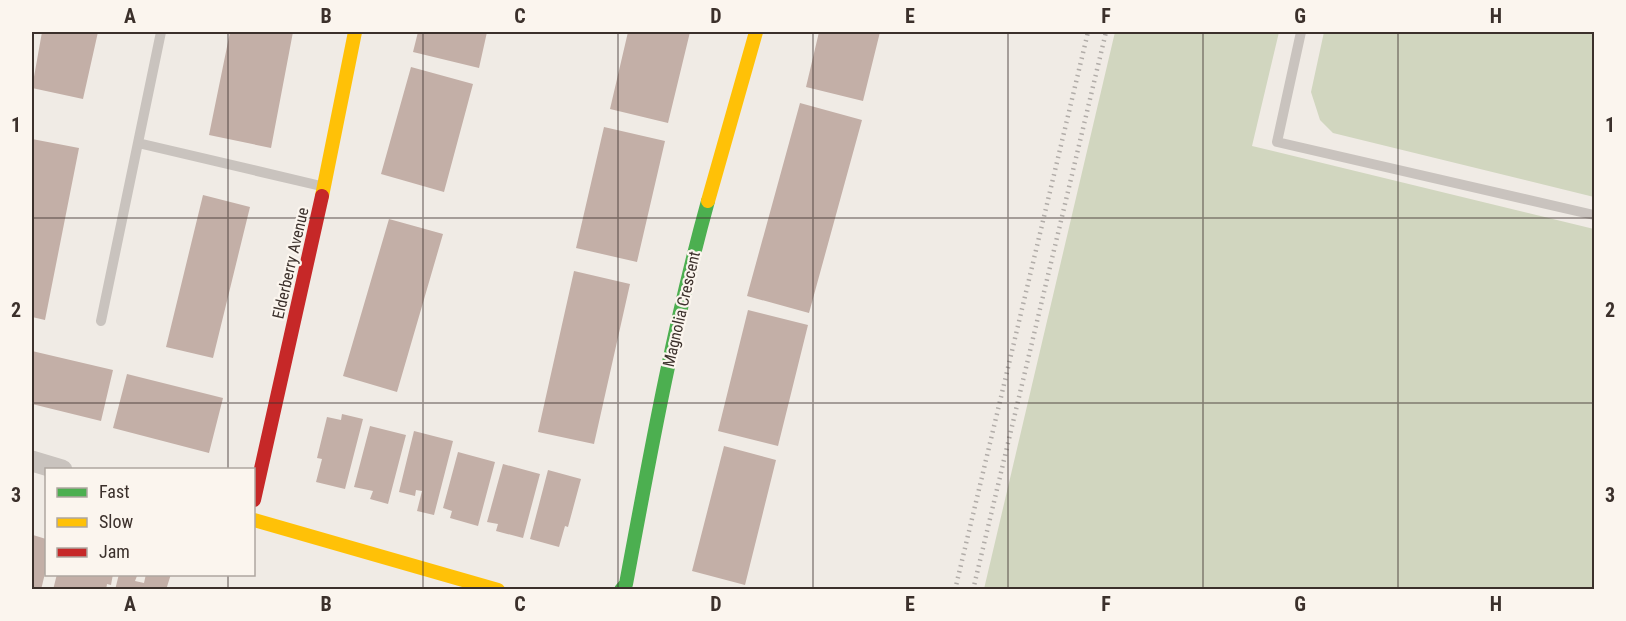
<svg xmlns="http://www.w3.org/2000/svg" width="1626" height="621" font-family="'Roboto Condensed',sans-serif">
  <rect width="100%" height="100%" fill="#f0ebe5"/>
  <path fill="#d1d6bf" d="M1115,32H1279L1252,146L1594,229V589H984Z
    M1324,32H1594V197L1333,133L1320,120L1311,92Z"/>
  <path fill="#c3afa7" d="M42,32H98L83,99L32,88Z
    M230,32H293L271,148L209,135Z
    M418,32H487L479,68L413,52Z
    M628,32H690L668,123L610,109Z
    M819,32H880L863,101L806,87Z
    M411,67L473,84L444,192L381,174Z
    M800,103L862,120L809,313L747,296Z
    M604,127L665,141L637,262L576,248Z
    M32,139L79,148L45,320L32,317Z
    M203,195L250,207L213,358L166,347Z
    M389,219L443,234L397,392L343,376Z
    M574,271L630,284L594,444L538,432Z
    M748,310L808,325L778,446L718,431Z
    M32,351L113,370L101,421L32,404Z
    M127,374L223,398L209,453L113,428Z
    M342,414L363,419L345,489L316,482L322,459L317,458L327,417L341,420Z
    M370,426L406,435L388,504L370,499L373,491L354,487Z
    M414,431L453,441L434,515L417,511L422,491L416,490L415,496L399,492Z
    M724,446L776,460L745,585L692,571Z
    M458,452L495,462L478,526L450,518L452,511L443,508Z
    M503,464L540,474L523,538L496,531L498,524L487,522Z
    M548,470L581,479L568,527L565,526L559,547L530,539Z
    M33,535L46,539V569L41,590H32Z
    M57,574H113L111,585L107,584L106,590H53Z
    M119,574L137,576L135,581L144,583L146,574H171L166,590H115Z"/>
  <g fill="none" stroke-linecap="round" stroke-linejoin="round">
    <path stroke="#c9c3be" stroke-width="10" d="M1301,32L1277,142L1594,215
      M138,143L321,186
      M101,321L161,32"/>
    <path stroke="#c9c3be" stroke-width="21" d="M32,461L62,470"/>
    <path stroke="#4caf50" stroke-width="14" d="M621,590L626,584C650,455 673,327 708,201"/>
    <path stroke="#ffc107" stroke-width="14" d="M322,196L355,32
      M708,201L756,32
      M254,520L498,590"/>
    <path stroke="#c62828" stroke-width="14" d="M254,500L322,196"/>
    <path stroke="#b1aca8" stroke-width="4.5" stroke-dasharray="1.5 4.5" stroke-linecap="butt" d="M955,590L1088,32
      M973,590L1106,32"/>
  </g>
  <path fill="none" stroke="#3b302b" stroke-width="1.5" stroke-opacity="0.55" d="M228,32V470M423,32V590M618,32V590M813,32V590M1008,32V590M1203,32V590M1398,32V590M32,218H1594M32,403H1594M228,574V590"/>
  <g text-anchor="middle" stroke-width="4.5" stroke-linejoin="round" paint-order="stroke">
    <g font-size="16" fill="#3b302b" stroke="#fbf5ee">
      <text transform="translate(290 263) rotate(-77)" y="6">Elderberry Avenue</text>
      <text transform="translate(681 309) rotate(-77)" y="6">Magnolia Crescent</text>
    </g>
  </g>
  <rect width="1626" height="621" fill="none" stroke="#fbf5ee" stroke-width="66"/>
  <rect x="45" y="468" width="210" height="108" fill="#fbf5ee" stroke="#aea6a0" stroke-width="1.5"/>
  <rect x="57" y="488" width="30" height="9" fill="#4caf50" stroke="#aea6a0" stroke-width="1.5"/>
  <text x="99" y="498" font-size="18" fill="#3b302b">Fast</text>
  <rect x="57" y="518" width="30" height="9" fill="#ffc107" stroke="#aea6a0" stroke-width="1.5"/>
  <text x="99" y="528" font-size="18" fill="#3b302b">Slow</text>
  <rect x="57" y="548" width="30" height="9" fill="#c62828" stroke="#aea6a0" stroke-width="1.5"/>
  <text x="99" y="558" font-size="18" fill="#3b302b">Jam</text>
  <rect x="33" y="33" width="1560" height="555" fill="none" stroke="#3b302b" stroke-width="2"/>
  <g font-size="20" text-anchor="middle" font-weight="bold" fill="#3b302b">
    <text x="130" y="23">A</text>
    <text x="326" y="23">B</text>
    <text x="520" y="23">C</text>
    <text x="716" y="23">D</text>
    <text x="910" y="23">E</text>
    <text x="1106" y="23">F</text>
    <text x="1300" y="23">G</text>
    <text x="1496" y="23">H</text>
    <text x="16" y="132">1</text>
    <text x="1610" y="132">1</text>
    <text x="16" y="317">2</text>
    <text x="1610" y="317">2</text>
    <text x="16" y="502">3</text>
    <text x="1610" y="502">3</text>
    <text x="130" y="611">A</text>
    <text x="326" y="611">B</text>
    <text x="520" y="611">C</text>
    <text x="716" y="611">D</text>
    <text x="910" y="611">E</text>
    <text x="1106" y="611">F</text>
    <text x="1300" y="611">G</text>
    <text x="1496" y="611">H</text>
  </g>
</svg>
